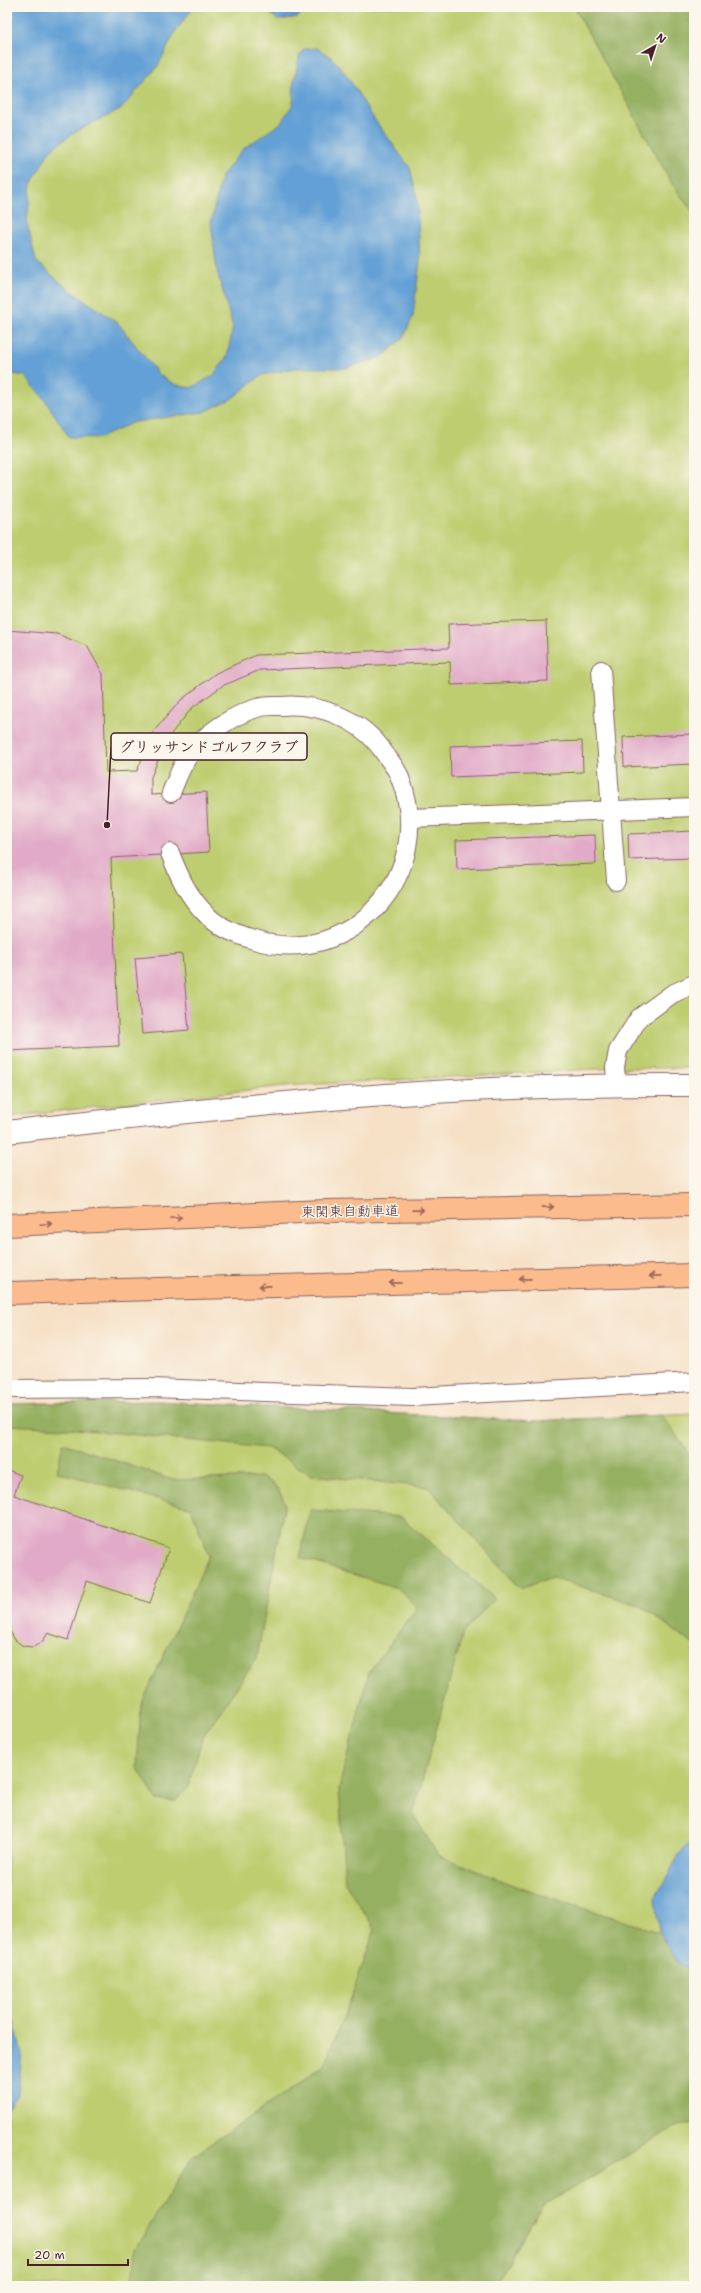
<svg xmlns="http://www.w3.org/2000/svg" width="701" height="2293" font-family="'Shantell Sans','Klee One',sans-serif">
  <rect width="100%" height="100%" fill="#fbf7ec"/>
  <filter id="ink" filterUnits="userSpaceOnUse"><feTurbulence type="fractalNoise" baseFrequency=".025" numOctaves="2"/><feDisplacementMap in="SourceGraphic" scale="8" xChannelSelector="R" yChannelSelector="G"/><feConvolveMatrix kernelMatrix="1 2 1 2 8 2 1 2 1" color-interpolation-filters="sRGB"/></filter>
  <filter id="wash" filterUnits="userSpaceOnUse"><feTurbulence type="fractalNoise" baseFrequency=".012" numOctaves="4" result="noise"/><feDisplacementMap in="SourceGraphic" scale="16" xChannelSelector="R" yChannelSelector="G"/><feGaussianBlur stdDeviation="0.9" result="paint"/><feColorMatrix in="noise" values="0 0 0 0 0 0 0 0 0 0 0 0 0 0 0 0 0 1.4 0 .05"/><feComposite in="paint" operator="in"/></filter>
  <g filter="url(#wash)">
    <rect width="100%" height="100%" fill="#f6e1c7"/>
    <path fill="#bdcd70" stroke="#84764e" d="M7,7H694V1068H615L285,1086L7,1117Z
      M156,1401L535,1421L694,1414V2286H7V1404Z"/>
    <path fill="#96b062" stroke="#706846" d="M574,7H694V214L672,184Z
      M156,1401L535,1421L662,1415L694,1460V1645L641,1606L552,1577L520,1588L428,1487L311,1475L268,1448L66,1428L7,1425V1404Z
      M63,1443L173,1480L263,1477L278,1488L285,1503L257,1658L203,1736L188,1786L176,1801L157,1800L137,1767L141,1705L209,1556L191,1508L57,1472Z
      M310,1510L401,1517L494,1598L463,1633L413,1814L438,1855L520,1888L659,1932L679,1965L694,1972V2123L675,2127L544,2205L493,2286H132L135,2249L193,2156L323,2067L350,2001L375,1929L345,1883L339,1788L369,1672L417,1608L398,1588L300,1558Z"/>
    <path fill="#64a0d5" stroke="#576080" d="M7,7H194L175,32L158,66L122,108L77,131L50,150L31,184L27,223L36,261L68,289L117,322L159,375L174,384L191,388L213,376L227,357L233,327L217,271L211,223L221,177L243,149L281,123L293,104L294,82L299,57L304,49L317,48L332,58L346,74L372,116L410,168L417,197L420,261L413,316L404,337L382,357L346,368H296L262,375L231,399L204,412L134,422L100,438L69,437L45,400L25,376L7,373Z
      M262,7H308L298,17L278,20Z
      M694,1838V1972L679,1965L659,1932L655,1898L680,1853Z
      M7,2014L14,2021L22,2053L18,2094L7,2110Z"/>
    <g id="blocks">
      <path fill="#e1aac8" d="M546,621L548,681L451,685L450,662L260,670L222,686L192,708L167,739L151,777V795L206,792L209,852L111,858L119,1046L7,1051V630L57,634L87,646L103,674L106,772L137,771L153,732L181,700L216,673L256,655L449,648L448,624Z
        M694,734V764L624,767L623,737Z
        M582,741L583,772L451,777L450,746Z
        M694,831V858L629,860L628,834Z
        M595,835L596,864L457,869L456,840Z
        M182,954L189,1030L142,1034L135,958Z
        M7,1470L21,1475L14,1495L169,1548L150,1603L87,1581L68,1640L48,1633L42,1642L33,1647L23,1646L15,1640L10,1631V1621L7,1620V1562L9,1555L7,1554Z"/>
    </g>
  </g>
  <g filter="url(#ink)">
    <use href="#blocks" fill-opacity="0" stroke="#866362" stroke-width="1"/>
    <g fill="none" stroke-linecap="round" stroke-linejoin="round">
      <defs>
        <path id="service" d="M601,670L616,881
          M410,818L694,807
          M170,853C179,876 188,896 205,913C217,927 237,935 254,940C352,970 438,872 400,778C397,768 388,759 383,751C361,719 319,703 282,706C274,706 265,705 257,708C233,715 204,734 189,755C181,766 176,781 171,793
          M617,1087L615,1068L618,1051L639,1018L672,994L694,984
          M7,1389L150,1388L413,1397L694,1382"/>
        <path id="minor" d="M7,1132C235,1105 464,1083 694,1085"/>
        <path id="motorway" d="M7,1225L324,1211L694,1205
          M7,1293L694,1275"/>
      </defs>
      <use href="#service" stroke="#866362" stroke-width="20"/>
      <use href="#minor" stroke="#866362" stroke-width="24"/>
      <use href="#motorway" stroke="#866362" stroke-width="24"/>
      <use href="#service" stroke="#fff" stroke-width="18"/>
      <use href="#minor" stroke="#fff" stroke-width="22"/>
      <use href="#motorway" stroke="#fbbb8c" stroke-width="22"/>
    </g>
    <defs><path id="oneway-shaft" d="M-6 0H5M1.5-3L5.5 0L1.5 3" fill="none" stroke-width="1.6" stroke-linecap="round" stroke-linejoin="round"/></defs>
    <g stroke="#9a6557">
      <use href="#oneway-shaft" transform="translate(548 1207) rotate(-1)"/>
      <use href="#oneway-shaft" transform="translate(418 1210) rotate(-1)"/>
      <use href="#oneway-shaft" transform="translate(176 1218) rotate(-3)"/>
      <use href="#oneway-shaft" transform="translate(46 1224) rotate(-3)"/>
      <use href="#oneway-shaft" transform="translate(655 1276) rotate(179)"/>
      <use href="#oneway-shaft" transform="translate(525 1279) rotate(179)"/>
      <use href="#oneway-shaft" transform="translate(395 1283) rotate(179)"/>
      <use href="#oneway-shaft" transform="translate(265 1286) rotate(179)"/>
    </g>
  </g>
  <g text-anchor="middle" stroke-width="3" stroke-linejoin="round" paint-order="stroke">
    <g font-size="14" fill="#4a1f2b" stroke="#fbf7ec">
      <text transform="translate(350 1211) rotate(-1)" y="5">東関東自動車道</text>
    </g>
  </g>
  <path fill="none" stroke="#4a1f2b" stroke-width="1.5" d="M107 825L111 747"/>
  <circle fill="#4a1f2b" stroke="#fbf7ec" stroke-width="1.5" cx="107" cy="825" r="4"/>
  <rect fill="#fbf7ec" stroke="#4a1f2b" stroke-width="1.5" x="111" y="733" width="196" height="27" rx="4"/>
  <g font-size="15" text-anchor="middle" font-weight="bold" fill="#4a1f2b">
    <text x="209" y="752">グリッサンドゴルフクラブ</text>
  </g>
  <rect width="701" height="2293" fill="none" stroke="#fbf7ec" stroke-width="24"/>
  <g transform="translate(655 46) rotate(39)" stroke="#fbf7ec" stroke-width="3" paint-order="stroke">
  <path d="M0-3L7 15L0 10L-7 15Z" fill="#4a1f2b"/>
  <text y="-6" font-size="11" font-weight="bold" text-anchor="middle" fill="#4a1f2b">N</text>
  </g>
  <path d="M28 2259v6h100v-6" fill="none" stroke="#4a1f2b" stroke-width="2"/>
  <text x="34" y="2259" font-size="12" fill="#4a1f2b" stroke="#fbf7ec" stroke-width="3" paint-order="stroke">20 m</text>
</svg>
